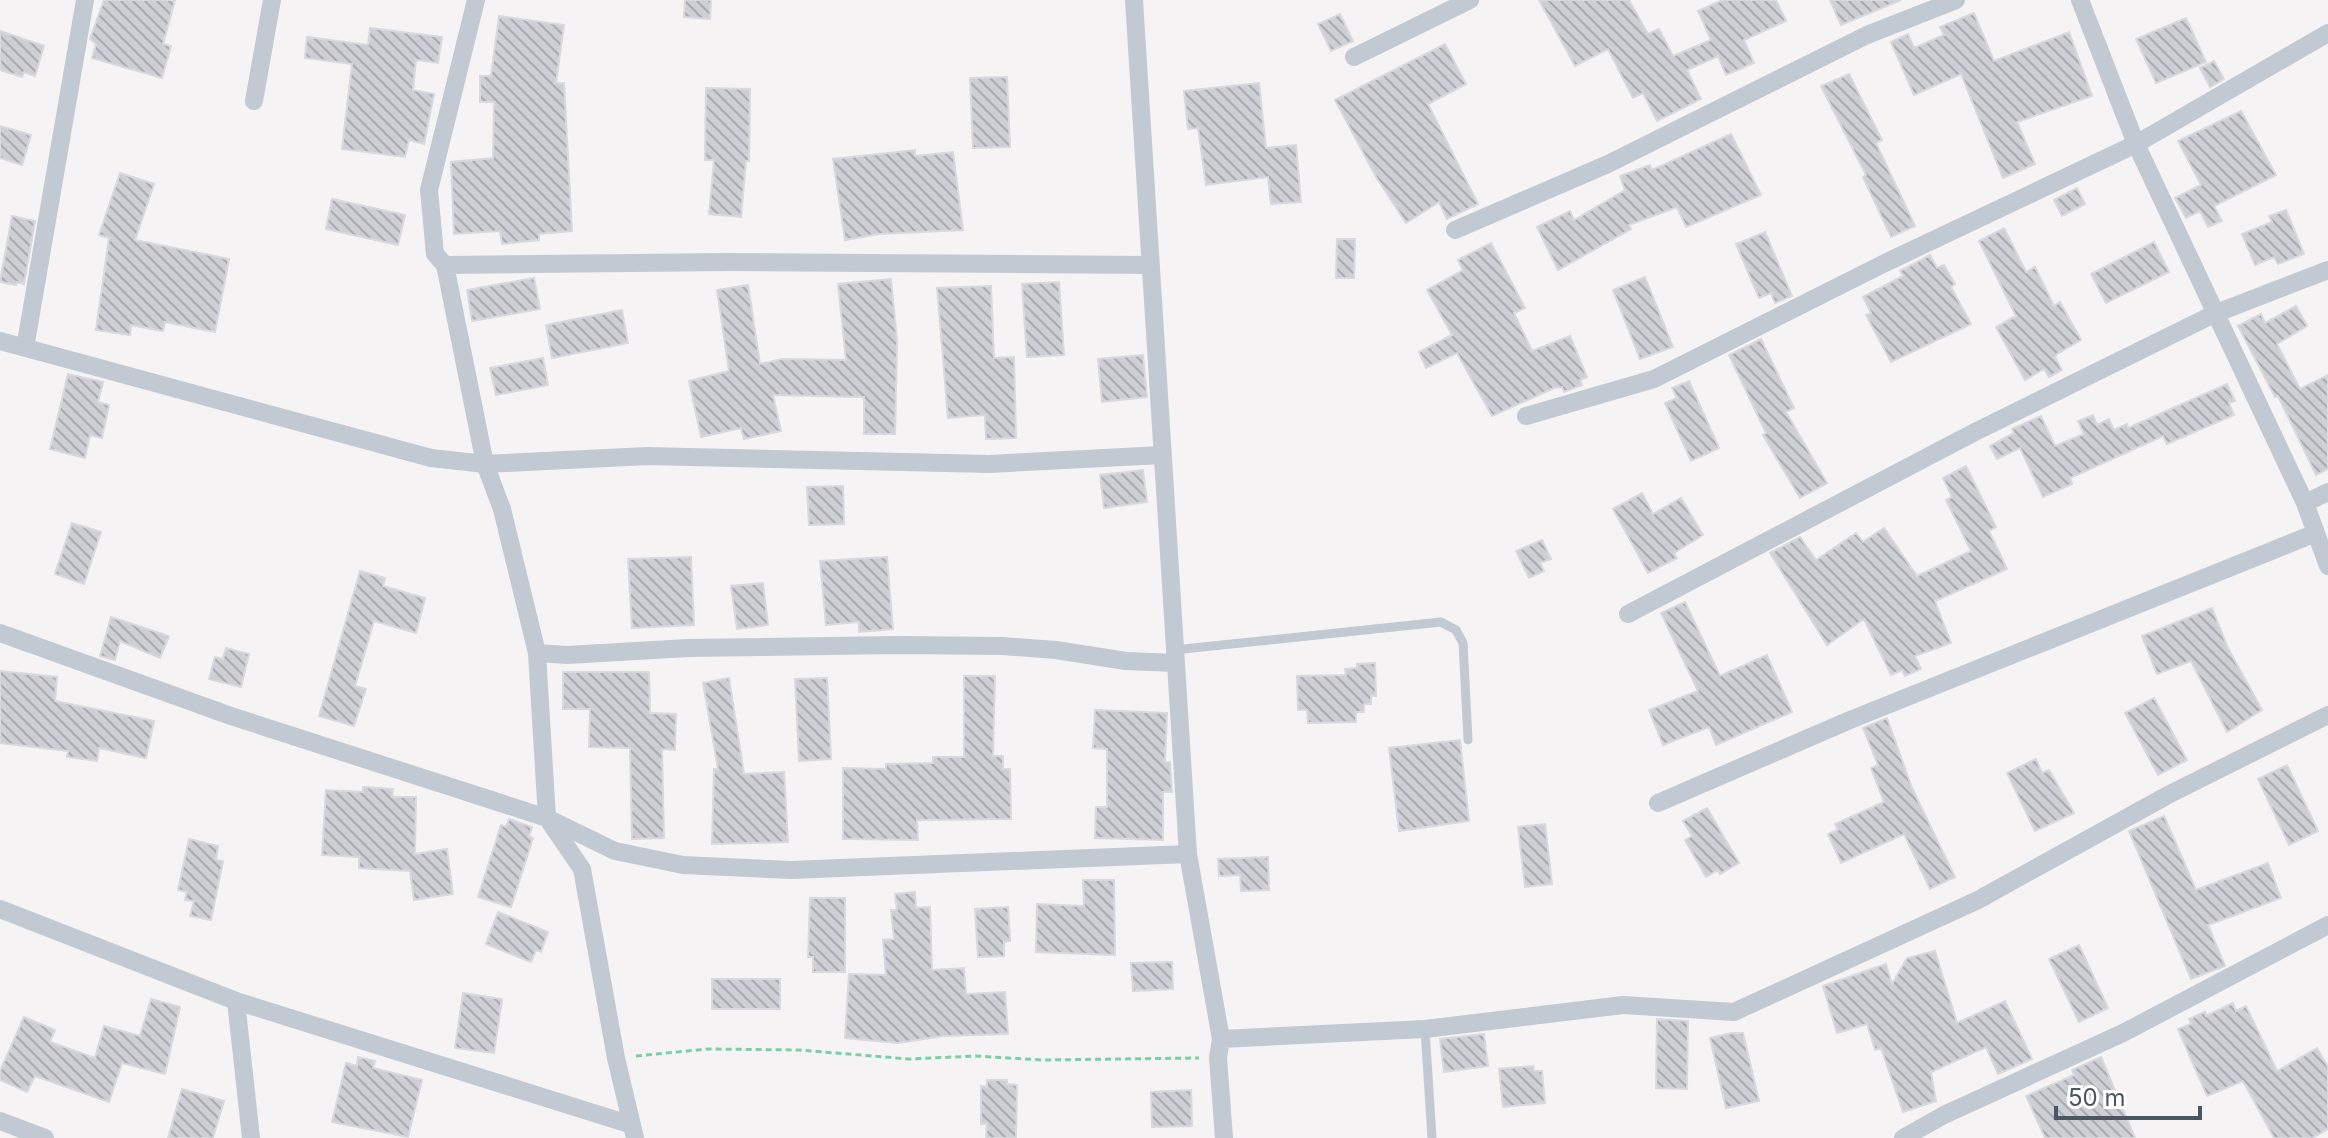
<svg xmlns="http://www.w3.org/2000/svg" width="2328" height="1138" font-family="Inter,sans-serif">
  <defs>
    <pattern id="building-back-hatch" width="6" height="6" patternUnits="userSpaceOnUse" patternTransform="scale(2)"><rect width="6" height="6" fill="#cdcfd5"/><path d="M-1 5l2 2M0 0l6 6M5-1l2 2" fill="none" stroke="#a8abb0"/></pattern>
  </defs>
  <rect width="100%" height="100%" fill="#f5f3f3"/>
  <path fill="url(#building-back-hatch)" stroke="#d7d9de" stroke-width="2" d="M104,0H175L163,44L171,46L162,78L92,58L96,44L90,39Z
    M685,0H711L710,19L684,17Z
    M1539,0H1629L1648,34L1659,29L1673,56L1711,40L1698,11L1723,0H1776L1786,21L1744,40L1754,63L1726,75L1718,56L1687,70L1701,99L1657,121L1643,93L1633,98L1608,49L1575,66Z
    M1830,0H1901L1841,25Z
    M1974,13L1994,61L2069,32L2092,96L2017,122L2035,164L2003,178L1961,74L1914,95L1891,42L1908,34L1914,48L1944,35L1940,27Z
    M1340,14L1353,41L1331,51L1318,24Z
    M499,16L564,25L556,83H564L572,231L539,234V240L502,244L500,231L454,234L451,162L493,158L494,102H480V76H491Z
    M2186,18L2206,62L2156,83L2136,39Z
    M370,28L442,37L438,63L416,60L413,90L434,94L424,144L409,140L405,157L342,149L352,64L305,58L307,37L368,45Z
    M0,31L44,46L35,76L24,72L22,77L0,70Z
    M1445,44L1466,84L1428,104L1478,204L1447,219L1439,202L1406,223L1376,177L1335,100Z
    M2214,61L2224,79L2210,87L2200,68Z
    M1849,74L1882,140L1876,143L1915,226L1891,237L1863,177L1866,175L1821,86Z
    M1007,77L1010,147L973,148L970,78Z
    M1259,83L1266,148L1296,145L1301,202L1271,204L1268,177L1206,185L1198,128L1188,129L1184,91Z
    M706,88L750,89L749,161H746L741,217L709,214L714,160H705Z
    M2241,111L2276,175L2214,206L2222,221L2208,227L2200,211L2186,218L2175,198L2201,185L2178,141Z
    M0,126L31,135L22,165L0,158Z
    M1731,134L1761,195L1686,227L1677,207L1629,225L1631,229L1558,270L1537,227L1570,211L1574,220L1625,190L1620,176L1650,165L1652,170Z
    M915,150V156L953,152L963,230L879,234L845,240L833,159Z
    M120,173L154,184L135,240L229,259L215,332L165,322L163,331L131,325L130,335L96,330L109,238L99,235Z
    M2077,188L2085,204L2062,216L2054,200Z
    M332,199L405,215L398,245L326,229Z
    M2286,210L2304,254L2278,264L2274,257L2255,265L2242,234L2272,222L2269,216Z
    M12,216L35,221L24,284L17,282L16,285L0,282Z
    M2004,228L2026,272L2035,267L2054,306L2060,302L2081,340L2057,354L2055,357L2062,370L2049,377L2044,369L2025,380L1996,327L2016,316L1979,241Z
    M1765,232L1792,296L1775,303L1771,293L1759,298L1736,244Z
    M1337,239H1355L1354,278H1336Z
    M2154,242L2169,272L2106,303L2091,274Z
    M1491,243L1525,308L1514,313L1532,351L1570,336L1587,377L1580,380L1582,385L1564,392L1562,387L1554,388L1492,416L1457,353L1426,368L1419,352L1452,335L1427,290L1463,270L1458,260Z
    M1930,255L1937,268L1944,265L1955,284L1951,287L1971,324L1891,362L1866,315L1871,313L1863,297L1903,276L1900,271Z
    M1645,277L1673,347L1640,359L1613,290Z
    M534,278L540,309L472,321L467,290Z
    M891,279L897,341L895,434H864V397L773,395L781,431L744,439L741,428L701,437L689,381L729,371L717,290L748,285L760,364L782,359L846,360L838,284Z
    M1059,282L1064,355L1027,357L1022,284Z
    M991,286L994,358L1014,357L1016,438L986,439L985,415L948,418L937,288Z
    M2296,306L2307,326L2277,344L2300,389L2328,375V469L2316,475L2278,396L2275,397L2238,326L2261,314L2265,323Z
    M622,310L628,343L552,358L546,325Z
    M1761,339L1794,408L1786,412L1827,483L1800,498L1763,435L1766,433L1729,355Z
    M1143,355L1147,397L1102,402L1098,359Z
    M543,358L548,385L496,395L490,368Z
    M68,374L103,382L98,402L109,405L102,438L90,435L85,458L50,449Z
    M1689,381L1719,448L1691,461L1665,403L1677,398L1672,388Z
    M2227,384L2235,401L2229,403L2234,415L2167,444L2163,436L2070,478L2072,484L2043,497L2020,448L1997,459L1990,446L2014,433L2012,429L2041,416L2055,446L2084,434L2078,421L2093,415L2097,425L2109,419L2114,430L2127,424L2128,428Z
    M1966,466L1996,527L1989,531L2007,569L1935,601L1951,643L1915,656L1921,669L1905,676L1902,670L1891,675L1864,619L1827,645L1770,553L1800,537L1816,560L1856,533L1863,542L1884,528L1917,576L1971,551L1946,500L1952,497L1943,478Z
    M1143,470L1147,502L1104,508L1100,475Z
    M843,486L844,524L809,525L807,487Z
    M1642,493L1653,514L1681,498L1703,535L1674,553L1677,558L1648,573L1613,509Z
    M72,523L101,532L84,584L55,574Z
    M1542,540L1551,559L1540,563L1544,571L1529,578L1516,551Z
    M691,557L694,625L632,628L628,559Z
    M887,557L893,629L859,632V622L826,625L820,561Z
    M360,571L385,578L383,586L425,598L416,633L374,621L355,686L366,689L354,726L319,716Z
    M763,583L768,625L737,629L731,586Z
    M1685,602L1720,676L1767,655L1792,712L1716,745L1709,727L1663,745L1649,710L1698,691L1661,613Z
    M2212,608L2228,648L2262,710L2227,732L2191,661L2157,674L2142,636Z
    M111,617L169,636L160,658L120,641L115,660L100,656Z
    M226,648L249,654L241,687L209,679L215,657L223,659Z
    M1375,663L1376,696H1371V704H1364V712H1356V722L1308,723L1307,710H1298L1297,676L1346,675L1345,669L1357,668V664Z
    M0,671L57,677L55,701L154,721L146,758L99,748L97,761L67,757L68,751L0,743Z
    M563,672H649L650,713L676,714L675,750L662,749L664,838L632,839L630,748L589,747L590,709H563Z
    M964,676H995L993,756H1003V769H1010L1011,819L917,820L918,840L843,839V768L886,769V764L933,763V757H964Z
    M729,678L744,774L784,772L788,842L712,844L714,769H718L703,683Z
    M827,678L831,759L799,761L795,679Z
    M2154,698L2187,760L2158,775L2125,713Z
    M1095,710L1167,713L1165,762H1170L1172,792H1163V840L1095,838L1096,807H1107V749L1093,748Z
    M1887,718L1912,788L1955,877L1930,889L1904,834L1841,863L1828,834L1838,830L1835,824L1884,802L1871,768L1878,765L1863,728Z
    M1460,740L1469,821L1399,831L1389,748Z
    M2036,759L2042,773L2049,770L2074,813L2035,831L2007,773Z
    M2287,765L2318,831L2289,845L2258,779Z
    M363,787L393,789L392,797H416L415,854L447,849L453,894L414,900L410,871L359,868V857L322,855L326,790L363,792Z
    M1707,808L1739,863L1720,874L1718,870L1706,877L1685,840L1692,836L1683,821Z
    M2164,816L2196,890L2268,863L2281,898L2208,925L2225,966L2191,979L2129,831Z
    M509,819L532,827L529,836L533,838L511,907L478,897L501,825L506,827Z
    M1545,824L1552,884L1525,887L1518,827Z
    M189,839L218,846L216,860L223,861L211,920L190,916L194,901L185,900L187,892L178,890Z
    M1268,857L1269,890L1241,891L1240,875L1219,876L1218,859Z
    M1083,880H1114L1115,955L1036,952L1037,904L1084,906Z
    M915,892L916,908L930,907L932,970L964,968L966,994L1005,992L1008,1034L943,1036L898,1043L845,1038L849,974L886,975L883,940L894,939L891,910H897L895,894Z
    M810,898H845V972H813V957H808Z
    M1008,907L1010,941L1004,942V956L978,957L975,909Z
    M498,912L548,932L541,952L536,950L531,962L486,944Z
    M2079,945L2108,1008L2079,1022L2049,959Z
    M1935,951L1957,1023L2005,1001L2032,1059L1998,1074L1986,1047L1931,1072L1936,1101L1903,1112L1881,1048L1875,1050L1867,1024L1837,1033L1823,986L1886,964L1892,984L1907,958Z
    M1172,962L1173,989L1133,991L1131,963Z
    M712,979H780V1009H712Z
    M463,993L502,999L494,1053L455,1048Z
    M151,999L180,1007L165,1074L122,1063L109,1102L35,1076L27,1092L0,1080V1071L24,1017L55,1030L50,1042L95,1058L104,1026L140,1036Z
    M2233,1003L2236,1011L2246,1006L2277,1071L2317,1048L2328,1067V1129L2312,1138H2274L2243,1081L2207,1096L2178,1029L2191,1024L2189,1019L2205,1012L2206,1016Z
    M1657,1019L1688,1021L1687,1089L1656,1088Z
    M1732,1033H1743L1759,1101L1726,1108L1710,1038Z
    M1484,1034L1488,1066L1444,1072L1440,1039Z
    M358,1057L375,1061L373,1068L422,1080L408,1137L332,1122L346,1063L357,1066Z
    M2101,1057L2135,1138H2045L2026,1096L2074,1075L2072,1070Z
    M1533,1066L1534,1071H1542L1545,1103L1503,1107L1499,1069Z
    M987,1080H1007V1084L1017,1085L1016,1138H986L987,1124H981V1086L987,1087Z
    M182,1089L224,1101L213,1138H168Z
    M1191,1090L1192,1126L1152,1127L1151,1092Z"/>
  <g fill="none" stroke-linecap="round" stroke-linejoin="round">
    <path stroke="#7ad0a6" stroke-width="3" stroke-dasharray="6 4" stroke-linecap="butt" d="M636,1056L708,1049L799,1050L909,1059L976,1056L1042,1060L1199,1058"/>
    <path stroke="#c1cad2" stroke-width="9" d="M1174,650L1441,622L1456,630L1463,643L1468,740
      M1425,1029L1432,1138"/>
    <path stroke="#c1cad2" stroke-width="18" d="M476,0L429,190L435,254L445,265L485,464L502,509L537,653L547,818L582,869L616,1058L635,1138
      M1134,0L1188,854L1221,1039L1218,1058L1224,1138
      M2080,0L2136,144L2305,503L2328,566
      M1354,57L1470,0
      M254,101L272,0
      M1455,230L1608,164L1867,35L1956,0
      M445,265L729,262L1151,265
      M0,341L431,458L485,464L647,456L989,464L1162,455
      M25,348L85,0
      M1526,416L1654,379L1885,263L2136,144L2328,33
      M2305,503L2328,492
      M1628,614L1973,433L2214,314L2328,270
      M0,633L231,716L547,818L615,851L683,865L791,870L1188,854
      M537,653L567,655L688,648L897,645L1002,646L1056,650L1126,661L1175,663
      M1658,803L1850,720L2316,533
      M0,909L236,1001L632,1125
      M236,1001L251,1138
      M1221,1039L1425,1029L1623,1005L1734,1012L1978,900L2168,795L2328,715
      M0,1121L45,1138
      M1903,1138L1944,1115L2123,1033L2328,925"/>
  </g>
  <path d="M2056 1106v12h144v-12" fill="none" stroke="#4a5661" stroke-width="4"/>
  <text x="2068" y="1106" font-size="24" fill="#4a5661" stroke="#ffffff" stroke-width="6" paint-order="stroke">50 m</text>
</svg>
